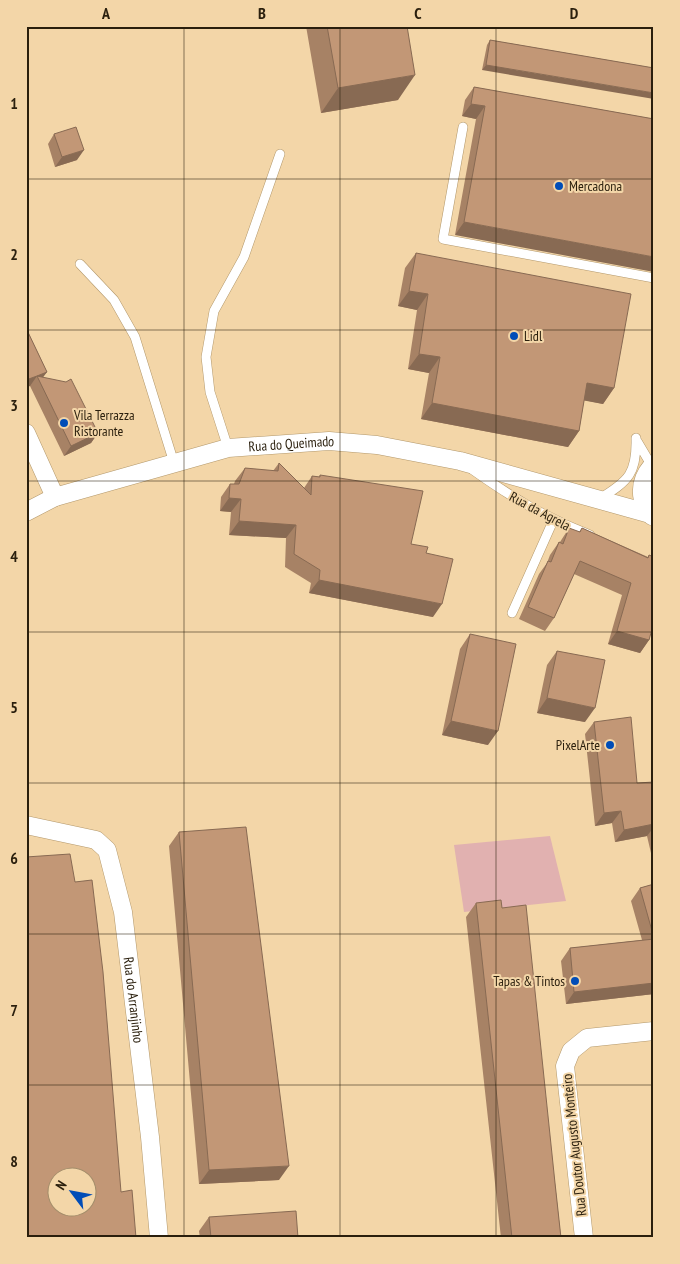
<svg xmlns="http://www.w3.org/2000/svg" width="680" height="1264" font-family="'PT Sans Narrow',sans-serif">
  <rect width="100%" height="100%" fill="#f3d6a8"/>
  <path fill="#e1b1b0" d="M550,836L566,901L464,912L454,845Z"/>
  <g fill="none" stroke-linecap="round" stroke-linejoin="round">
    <defs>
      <path id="lane" d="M463,127L443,239L654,278
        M80,264L114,300L135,337L174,463
        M637,441L653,468
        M228,448L210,392L206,357L214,311L244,257L280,154
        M473,470C511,497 546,518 590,535
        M599,499C629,481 637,473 636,438
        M512,613L553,521"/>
      <g id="street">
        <path d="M26,433L55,497"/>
        <path id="s1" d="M26,512L55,497L228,448L329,441L377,445L460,461L654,515"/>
        <path id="s2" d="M26,825L96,840L107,850L123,912L150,1137L159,1238"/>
        <path d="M584,1238L565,1066L571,1051L587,1038L654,1031"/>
      </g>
      <path id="secondary" d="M654,469C643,482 642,499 654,513"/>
    </defs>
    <use href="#lane" stroke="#b3986b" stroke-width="10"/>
    <use href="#street" stroke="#b3986b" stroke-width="19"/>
    <use href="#secondary" stroke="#b3986b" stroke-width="26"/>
    <use href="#lane" stroke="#fff" stroke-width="9"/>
    <use href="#street" stroke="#fff" stroke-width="18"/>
    <use href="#secondary" stroke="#fff" stroke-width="25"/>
  </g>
  <path fill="#a78265" d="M306,26H407L398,100L321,113Z
    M490,40L654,68L482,70L487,45Z
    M474,87L654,119L455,235L476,119L462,116L465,100Z
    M54,134L77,160L55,167L48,144Z
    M416,253L614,388L603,404L584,400L579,431L568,447L421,419L429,373L408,369L417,310L398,306L405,268Z
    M26,328L47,372L43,377L98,433L91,443L64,456L30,386L26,387Z
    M279,463L304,488L312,476L319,477L320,475L411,544L426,553L433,617L309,593L311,583L285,567L286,538L229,535L231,512L220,511L221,497L230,484H234L235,481L245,468L273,471Z
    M569,528L579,532L582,528L648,557L649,555V640L640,653L608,644L622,595L574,574L554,618L545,631L519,619L539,574L547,563L550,555L559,542H560Z
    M470,634L488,745L442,735L460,649Z
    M557,651L585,722L537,713L547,665Z
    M594,722L637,783L654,782V866L647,836L615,842L612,823L595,826L585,734Z
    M179,832L279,1180L199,1184L169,846Z
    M654,884V994L566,1004L561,961L570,948L642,940L631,901L640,888Z
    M476,903L502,908L555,1183L561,1238H501L466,917Z
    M209,1217L298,1238H200L199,1231Z"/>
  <path fill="#886a53" d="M486,65L654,93V99L482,70Z
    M415,75L398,100L321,113L338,88Z
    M471,104L485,106L476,119L462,116Z
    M84,150L77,160L55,167L62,157Z
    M464,222L654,257V272L455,235Z
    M409,291L428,294L417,310L398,306Z
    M419,354L440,357L429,373L408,369Z
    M47,372L40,381L37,376Z
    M37,376L30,386L26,387V380Z
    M587,383L614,388L603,404L576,399Z
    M432,403L579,431L568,447L421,419Z
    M98,433L91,443L64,456L71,446Z
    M229,498L241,499L231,512L220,511Z
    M239,521L296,525L286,538L229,535Z
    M319,580L442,604L433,617L309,593Z
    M617,631L649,640L640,653L608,644Z
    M547,698L595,708L585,722L537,713Z
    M451,721L498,731L488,745L442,735Z
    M621,811L612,823L595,826L604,813Z
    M654,824V827L647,836L615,842L624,830Z
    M654,983V994L566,1004L574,992Z
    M289,1166L279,1180L199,1184L209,1170Z"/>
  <path fill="#c29776" stroke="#886a53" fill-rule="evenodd" d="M327,26H407L415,75L338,88Z
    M490,40L654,68V93L486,65Z
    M474,87L654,119V257L464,222L485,106L471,104Z
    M76,127L84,150L62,157L54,134Z
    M416,253L631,294L614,388L587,383L579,431L432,403L440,357L419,354L428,294L409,291Z
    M26,328L47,372L37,376L66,382L71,379L98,433L71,446L37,376L26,380Z
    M279,463L311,495L312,476L320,477V475L423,491L411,544L428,547L426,553L453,559L442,604L319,580L320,570L294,554L296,525L239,521L241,499L229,498L230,484H239L245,468L278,471Z
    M569,528L580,532L582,528L648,558L649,555L654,557V622L649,640L617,631L631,583L580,561L554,618L528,607L548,561L551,562L559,542L563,544Z
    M470,634L516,644L498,731L451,721Z
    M557,651L605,660L595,708L547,698Z
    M631,717L637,783L654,782V824L624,830L621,811L604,813L594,722Z
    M246,827L289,1166L209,1170L179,832Z
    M70,854L75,882L92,880L103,972L121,1192L132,1190L136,1238H26V857ZM58,1176H88V1206H58Z
    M654,884V938L640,888Z
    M501,900L502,908L526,905L555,1183L561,1238H512L476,903Z
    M654,939V983L574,992L570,948Z
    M296,1211L298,1238H211L209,1217Z"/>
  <path fill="none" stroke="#2a1f0d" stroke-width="1" stroke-opacity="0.55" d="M184,26V1238M340,26V1238M496,26V1238M26,179H654M26,330H654M26,481H654M26,632H654M26,783H654M26,934H654M26,1085H654"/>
  <g fill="#014db7" stroke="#f3d6a8" stroke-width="2">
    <circle cx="559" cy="186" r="5"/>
    <circle cx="514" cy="336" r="5"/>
    <circle cx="64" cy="423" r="5"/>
    <circle cx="610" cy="745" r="5"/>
    <circle cx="575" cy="981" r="5"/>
  </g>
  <g text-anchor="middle" stroke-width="4" stroke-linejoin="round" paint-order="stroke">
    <g font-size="14" fill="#2a1f0d" stroke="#f3d6a8" text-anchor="start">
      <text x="569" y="191">Mercadona</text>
      <text x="524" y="341">Lidl</text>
      <text x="74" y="420">Vila Terrazza<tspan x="74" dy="16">Ristorante</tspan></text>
      <text x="600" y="750" text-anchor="end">PixelArte</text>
      <text x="565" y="986" text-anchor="end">Tapas &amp; Tintos</text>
    </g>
    <g font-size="14" fill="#2a1f0d" stroke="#f3d6a8">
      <text dy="5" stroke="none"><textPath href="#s1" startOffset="276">Rua do Queimado</textPath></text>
      <text transform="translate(540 511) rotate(28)" y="5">Rua da Agrela</text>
      <text dy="5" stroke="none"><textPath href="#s2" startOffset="239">Rua do Arranjinho</textPath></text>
      <text transform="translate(574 1145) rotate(-96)" y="5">Rua Doutor Augusto Monteiro</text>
    </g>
  </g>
  <rect width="680" height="1264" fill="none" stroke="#f3d6a8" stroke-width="55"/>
  <g transform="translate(72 1192) rotate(302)"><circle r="24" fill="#f3d6a8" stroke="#a38d6a"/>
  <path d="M0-4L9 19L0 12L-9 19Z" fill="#014db7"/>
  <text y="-8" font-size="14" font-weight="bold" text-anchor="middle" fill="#2a1f0d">N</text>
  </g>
  <rect x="28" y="28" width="624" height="1208" fill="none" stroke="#2a1f0d" stroke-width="2"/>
  <g font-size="16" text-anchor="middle" font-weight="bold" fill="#2a1f0d">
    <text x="106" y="19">A</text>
    <text x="262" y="19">B</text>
    <text x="418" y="19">C</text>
    <text x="574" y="19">D</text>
    <text x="14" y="109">1</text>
    <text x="14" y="260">2</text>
    <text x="14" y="411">3</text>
    <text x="14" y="562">4</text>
    <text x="14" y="713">5</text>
    <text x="14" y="864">6</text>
    <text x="14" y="1016">7</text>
    <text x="14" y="1167">8</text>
  </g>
</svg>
